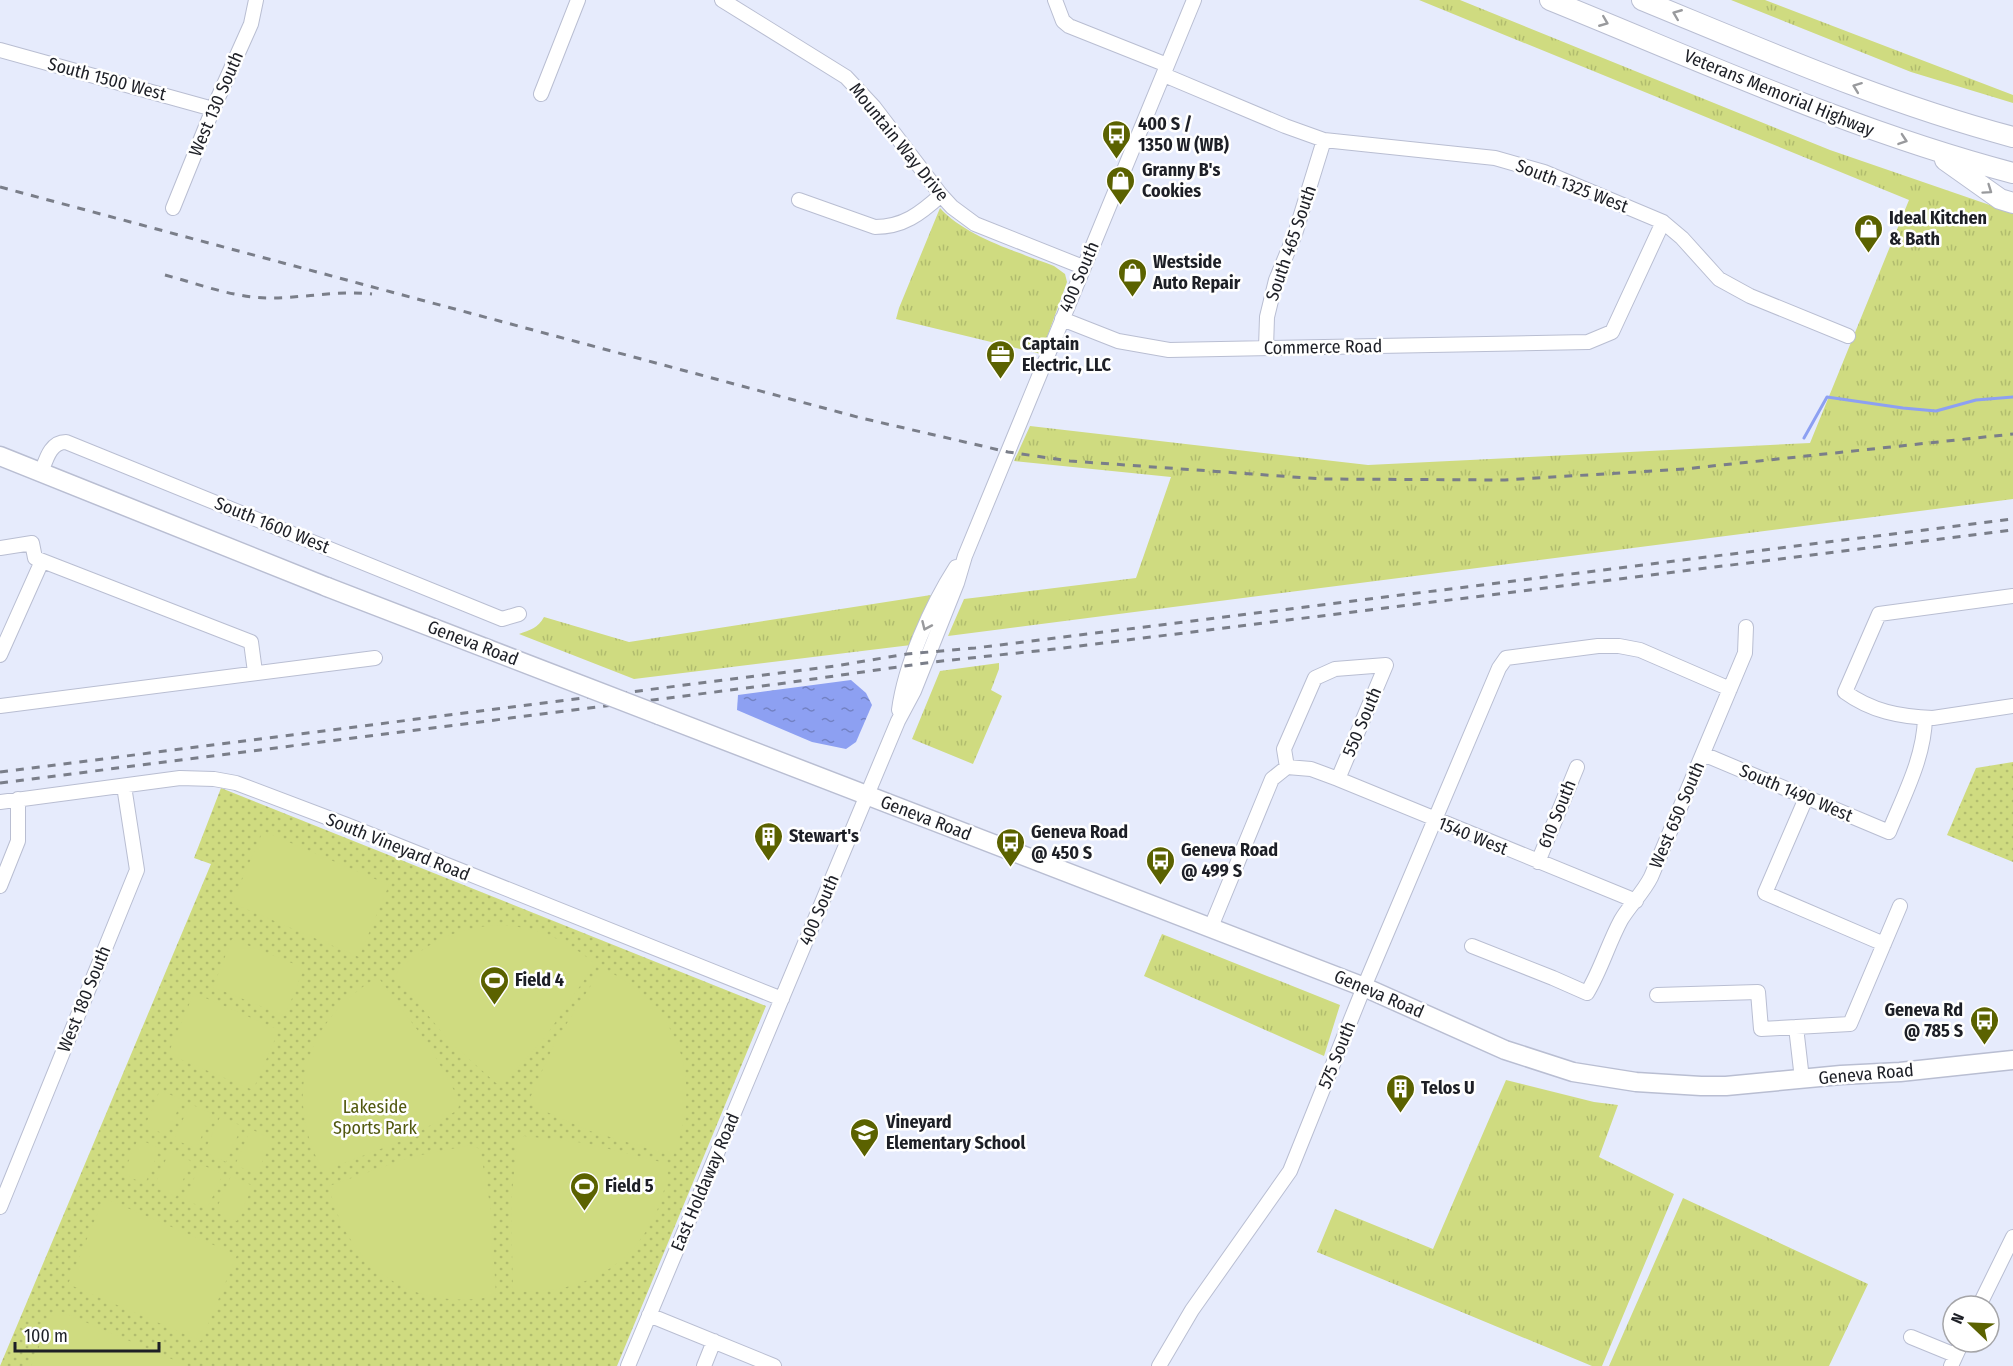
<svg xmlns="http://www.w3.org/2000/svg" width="2013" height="1366" font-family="'Fira Sans Condensed',sans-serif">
  <defs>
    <pattern id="grass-tufts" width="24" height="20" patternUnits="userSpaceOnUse" patternTransform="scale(1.5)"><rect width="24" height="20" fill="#cfdb80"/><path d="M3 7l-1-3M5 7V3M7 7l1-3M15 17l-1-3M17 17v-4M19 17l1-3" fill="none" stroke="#b1bc6e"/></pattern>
    <pattern id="park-dots" width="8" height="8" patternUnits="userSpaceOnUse" patternTransform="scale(1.5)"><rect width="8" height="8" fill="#cfdb80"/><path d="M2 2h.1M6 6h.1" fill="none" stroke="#b1bc6e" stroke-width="1.8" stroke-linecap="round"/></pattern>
    <pattern id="water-ripples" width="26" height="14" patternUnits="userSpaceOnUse" patternTransform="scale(1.5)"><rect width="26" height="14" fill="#8da0f2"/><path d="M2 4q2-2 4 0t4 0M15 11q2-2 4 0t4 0" fill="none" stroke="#7382c4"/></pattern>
  </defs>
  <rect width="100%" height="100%" fill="#e6ebfc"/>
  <path fill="url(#grass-tufts)" d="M1419,0H1460L1830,150L2013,213V499L948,636L964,599L1136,578L1171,477L1014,461L1030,426L1368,465L1810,443L1909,200Z
    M1731,0H1765L2013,95V103L1911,72Z
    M940,208C966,237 1018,252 1054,266L1065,274L1067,282L1041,354L896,319L899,308Z
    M931,595L911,645L634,679L519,634C530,630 538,628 544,617L629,642Z
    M999,663V669L991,690L1002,696L973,764L912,739L940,671Z
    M1162,934L1340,1005L1324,1056L1144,976Z
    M1506,1080L1594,1102L1618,1105L1599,1157L1674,1194L1602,1366H1592L1317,1252L1335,1209L1433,1249Z
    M1683,1198L1868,1284L1829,1366H1609Z"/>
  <path fill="url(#park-dots)" d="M2013,762V862L1947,835L1976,768Z
    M221,788L766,1006L617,1366H0L211,864L194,858Z"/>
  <path fill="#cfdb80" d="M263,831L389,885L359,957L232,903Z
    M495,925C534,926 565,938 595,964L546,1036L505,1082L496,1083L450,1042L395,975C424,943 451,930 495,925Z
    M232,939L304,968L285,1016L213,987Z
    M602,968C679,1004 705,1079 673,1156L590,1131L533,1106L530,1098L555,1042Z
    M378,977L430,1047L460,1101L458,1110L404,1140L323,1171C282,1096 305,1020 378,977Z
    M194,993L279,1030L253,1090L168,1054Z
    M160,1090L182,1100L167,1135L145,1126Z
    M190,1104L212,1113L196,1149L174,1139Z
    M220,1117L242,1126L226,1162L204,1152Z
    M251,1129L272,1139L257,1174L235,1165Z
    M524,1136L585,1143L669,1164C659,1249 598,1297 513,1291L511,1204L517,1142Z
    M138,1139L160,1148L145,1184L123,1174Z
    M471,1145L480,1149L491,1210L496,1296C413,1313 347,1268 329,1186L411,1157Z
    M169,1152L191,1161L176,1197L154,1187Z
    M200,1164L223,1174L207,1209L185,1200Z
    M231,1176L253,1186L237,1221L215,1212Z
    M104,1198L237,1255L201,1341L68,1284Z
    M55,1309L188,1366H31Z"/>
  <path fill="url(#water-ripples)" d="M851,680L866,693L872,705L856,742L846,749L812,742L737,710L738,695Z"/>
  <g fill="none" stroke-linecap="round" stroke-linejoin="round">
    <path stroke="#8da0f2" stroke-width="3" d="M1804,438L1827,397L1903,408L1936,411L1976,400L2013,397"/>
    <defs>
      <path id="minor" d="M722,0L846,77L874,107L941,195L952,207L975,224L1083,267
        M1055,0L1063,21L1069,26L1167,65
        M0,50L213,109
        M1164,75L1285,126L1324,140L1495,158L1544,172L1663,222L1682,238L1719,279L1750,296L1848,336
        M541,94L578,0
        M799,200L875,227C903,227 920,214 941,195
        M173,208L213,109L251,24L256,0
        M1062,319L1118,341L1169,350L1588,342L1612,332L1663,222
        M1266,348L1267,317L1276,280L1295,234L1324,140
        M41,473C46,460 50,442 66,442L502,619L519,614
        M0,548L32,543L35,558L251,642L255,672
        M2013,596L1879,614L1845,692C1871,711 1900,717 1933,718L2013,706
        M0,655L42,561
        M0,706L375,658
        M899,710C905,665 931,606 956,567
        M1703,754L1889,832C1904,795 1924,758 1925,718
        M1287,767L1284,749L1315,678L1335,669L1386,665L1338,779
        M1806,798L1765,893L1884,944
        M0,802L180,778L214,779L236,783L347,825L782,999
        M1538,862L1577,767
        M0,886L18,841V799
        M1211,927L1272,779L1287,767L1311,769L1338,779L1636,901
        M1472,946L1553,978L1587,993C1601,970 1608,944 1621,920C1630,905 1643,893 1651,877L1745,653L1746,627
        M1657,995L1758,992L1761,1029L1850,1024L1900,906
        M1796,1027L1802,1079
        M0,1207L137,870L124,786
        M1979,1306L2013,1237
        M649,1315L774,1366
        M1911,1337L1955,1355
        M628,1366L898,721L914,691L957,583L965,556L1194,0
        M704,1366L714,1341
        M1159,1366L1192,1310L1290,1171L1364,987L1499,668L1506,658L1598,646H1619L1640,650L1730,689
        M1951,1366L1962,1342"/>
      <path id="major" d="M0,456L327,587
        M659,715L1364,987L1505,1050L1573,1072L1636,1082L1701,1086H1726L1841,1075L1900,1072L2013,1060"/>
      <path id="highway" d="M1550,0C1703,62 1853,131 2013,173
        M1642,0C1764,50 1885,103 2013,137
        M1945,160L2000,199L2013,203"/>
    </defs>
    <use href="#minor" stroke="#b9bed2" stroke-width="16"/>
    <use href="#major" stroke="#b9bed2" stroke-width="21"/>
    <use href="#highway" stroke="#b9bed2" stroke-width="22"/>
    <use href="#minor" stroke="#fff" stroke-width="14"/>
    <use href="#major" stroke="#fff" stroke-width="18"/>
    <use href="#highway" stroke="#fff" stroke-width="20"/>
    <path stroke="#7a7e89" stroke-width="3" stroke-dasharray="8 8" stroke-linecap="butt" d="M0,187L861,418L1008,452L1070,461L1322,479L1505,480L1684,469L2013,434
      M165,275C199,284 234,298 270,298C304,298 338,290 372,294
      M0,772L835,666L907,654L975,648L2013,519
      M0,783L778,684L933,662L1055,649L2013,530"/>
    <defs>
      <path id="major-bridge" d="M327,587L659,715"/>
    </defs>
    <use href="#major-bridge" stroke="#b9bed2" stroke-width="21" stroke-linecap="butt"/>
    <use href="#major-bridge" stroke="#fff" stroke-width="18"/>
  </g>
  <defs><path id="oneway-chevron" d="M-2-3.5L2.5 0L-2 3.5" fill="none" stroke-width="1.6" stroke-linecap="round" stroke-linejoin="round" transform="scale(1.5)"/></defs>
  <g stroke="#999a9d">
    <use href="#oneway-chevron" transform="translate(1677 14) rotate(-158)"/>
    <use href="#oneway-chevron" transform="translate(1604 22) rotate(22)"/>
    <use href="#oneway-chevron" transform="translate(1857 87) rotate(-159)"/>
    <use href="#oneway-chevron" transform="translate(1903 140) rotate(19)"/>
    <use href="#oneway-chevron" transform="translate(1988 190) rotate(35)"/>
    <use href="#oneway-chevron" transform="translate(926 626) rotate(114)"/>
  </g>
  <defs>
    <symbol id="bus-pin" viewBox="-11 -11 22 30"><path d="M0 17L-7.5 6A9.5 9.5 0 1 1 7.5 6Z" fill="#5b6200" stroke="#fff"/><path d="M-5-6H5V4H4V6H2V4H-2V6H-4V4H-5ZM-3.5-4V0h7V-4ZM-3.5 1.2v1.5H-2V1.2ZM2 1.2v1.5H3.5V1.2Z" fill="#fff"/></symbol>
    <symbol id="shop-pin" viewBox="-11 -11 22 30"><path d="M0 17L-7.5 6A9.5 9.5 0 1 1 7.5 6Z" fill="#5b6200" stroke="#fff"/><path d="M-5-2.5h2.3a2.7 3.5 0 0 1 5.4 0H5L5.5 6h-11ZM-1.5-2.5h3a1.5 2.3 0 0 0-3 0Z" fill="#fff"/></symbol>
    <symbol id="office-pin" viewBox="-11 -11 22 30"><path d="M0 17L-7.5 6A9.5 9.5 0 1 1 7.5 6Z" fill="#5b6200" stroke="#fff"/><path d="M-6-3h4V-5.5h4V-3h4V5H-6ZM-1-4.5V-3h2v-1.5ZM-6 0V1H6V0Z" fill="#fff"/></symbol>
    <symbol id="building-pin" viewBox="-11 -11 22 30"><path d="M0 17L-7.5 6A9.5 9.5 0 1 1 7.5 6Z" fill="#5b6200" stroke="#fff"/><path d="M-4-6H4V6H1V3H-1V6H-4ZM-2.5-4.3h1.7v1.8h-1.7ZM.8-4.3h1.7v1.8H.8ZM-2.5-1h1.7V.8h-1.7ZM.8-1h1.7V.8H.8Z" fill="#fff"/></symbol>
    <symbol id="stadium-pin" viewBox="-11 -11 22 30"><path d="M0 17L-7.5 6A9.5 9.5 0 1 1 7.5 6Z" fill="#5b6200" stroke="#fff"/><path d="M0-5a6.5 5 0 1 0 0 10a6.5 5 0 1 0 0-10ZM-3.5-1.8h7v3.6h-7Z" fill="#fff"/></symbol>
    <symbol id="school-pin" viewBox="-11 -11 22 30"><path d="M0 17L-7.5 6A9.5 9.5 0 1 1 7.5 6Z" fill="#5b6200" stroke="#fff"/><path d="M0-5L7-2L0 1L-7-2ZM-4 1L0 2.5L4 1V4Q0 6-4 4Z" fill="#fff"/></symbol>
  </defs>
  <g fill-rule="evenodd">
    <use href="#bus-pin" x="1100" y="118" width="33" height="45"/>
    <use href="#shop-pin" x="1104" y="164" width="33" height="45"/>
    <use href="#shop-pin" x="1852" y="212" width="33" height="45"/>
    <use href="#shop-pin" x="1116" y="256" width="33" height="45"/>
    <use href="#office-pin" x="984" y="338" width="33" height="45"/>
    <use href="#building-pin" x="752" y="820" width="33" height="45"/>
    <use href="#bus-pin" x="994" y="826" width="33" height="45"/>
    <use href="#bus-pin" x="1144" y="844" width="33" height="45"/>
    <use href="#stadium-pin" x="478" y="964" width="33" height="45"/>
    <use href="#bus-pin" x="1968" y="1004" width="33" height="45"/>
    <use href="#building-pin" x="1384" y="1072" width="33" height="45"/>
    <use href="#school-pin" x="848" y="1116" width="33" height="45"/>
    <use href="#stadium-pin" x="568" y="1170" width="33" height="45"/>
  </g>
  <g text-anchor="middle" stroke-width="5" stroke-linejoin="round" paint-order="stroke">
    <g font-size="18" fill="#1d1f26" stroke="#fff">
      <text transform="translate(107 79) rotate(15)" y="6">South 1500 West</text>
      <text transform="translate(1779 93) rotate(22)" y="6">Veterans Memorial Highway</text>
      <text transform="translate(216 104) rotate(-67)" y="6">West 130 South</text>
      <text transform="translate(899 142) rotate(51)" y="6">Mountain Way Drive</text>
      <text transform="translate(1572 186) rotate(21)" y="6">South 1325 West</text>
      <text transform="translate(1291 243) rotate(-71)" y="6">South 465 South</text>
      <text transform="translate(1079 277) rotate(-67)" y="6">400 South</text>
      <text transform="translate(1323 347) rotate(-1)" y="6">Commerce Road</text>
      <text transform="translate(272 525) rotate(22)" y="6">South 1600 West</text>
      <text transform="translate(473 643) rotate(21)" y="6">Geneva Road</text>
      <text transform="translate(1362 722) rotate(-67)" y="6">550 South</text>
      <text transform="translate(1796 793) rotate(23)" y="6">South 1490 West</text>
      <text transform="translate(1557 814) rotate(-68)" y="6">610 South</text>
      <text transform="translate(1677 815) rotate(-67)" y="6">West 650 South</text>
      <text transform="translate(926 818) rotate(21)" y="6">Geneva Road</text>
      <text transform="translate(1473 836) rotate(22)" y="6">1540 West</text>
      <text transform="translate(398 847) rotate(22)" y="6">South Vineyard Road</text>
      <text transform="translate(819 910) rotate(-67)" y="6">400 South</text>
      <text transform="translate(1379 994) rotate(23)" y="6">Geneva Road</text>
      <text transform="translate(84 999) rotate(-68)" y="6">West 180 South</text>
      <text transform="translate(1337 1055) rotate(-68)" y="6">575 South</text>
      <text transform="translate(1866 1074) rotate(-5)" y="6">Geneva Road</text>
      <text transform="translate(705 1182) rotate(-67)" y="6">East Holdaway Road</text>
    </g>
    <g font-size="18" font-weight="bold" fill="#1d1f26" stroke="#fff" text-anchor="start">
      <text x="1138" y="130">400 S /<tspan x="1138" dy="21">1350 W (WB)</tspan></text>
      <text x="1142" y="176">Granny B's<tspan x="1142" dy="21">Cookies</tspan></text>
      <text x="1889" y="224">Ideal Kitchen<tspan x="1889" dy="21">&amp; Bath</tspan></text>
      <text x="1153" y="268">Westside<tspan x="1153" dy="21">Auto Repair</tspan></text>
      <text x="1022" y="350">Captain<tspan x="1022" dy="21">Electric, LLC</tspan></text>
      <text x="1031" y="838">Geneva Road<tspan x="1031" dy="21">@ 450 S</tspan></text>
      <text x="789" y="842">Stewart's</text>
      <text x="1181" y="856">Geneva Road<tspan x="1181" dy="21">@ 499 S</tspan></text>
      <text x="515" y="986">Field 4</text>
      <text x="1963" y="1016" text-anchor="end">Geneva Rd<tspan x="1963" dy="21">@ 785 S</tspan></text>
      <text x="1421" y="1094">Telos U</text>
      <text x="886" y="1128">Vineyard<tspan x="886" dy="21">Elementary School</tspan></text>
      <text x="605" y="1192">Field 5</text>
    </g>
    <g font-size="18" fill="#51580f" stroke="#fff">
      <text x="375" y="1113">Lakeside<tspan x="375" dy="21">Sports Park</tspan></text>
    </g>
  </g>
  <g transform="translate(1971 1324) rotate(293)"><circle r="28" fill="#ffffff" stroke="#a5a5a8" stroke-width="1.5"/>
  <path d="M0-4.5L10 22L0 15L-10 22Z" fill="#5b6200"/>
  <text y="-9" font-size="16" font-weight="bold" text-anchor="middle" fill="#1d1f26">N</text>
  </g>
  <path d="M15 1342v9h144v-9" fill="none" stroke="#1d1f26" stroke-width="3"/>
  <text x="24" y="1342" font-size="18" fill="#1d1f26" stroke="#ffffff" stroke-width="4.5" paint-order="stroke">100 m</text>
</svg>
